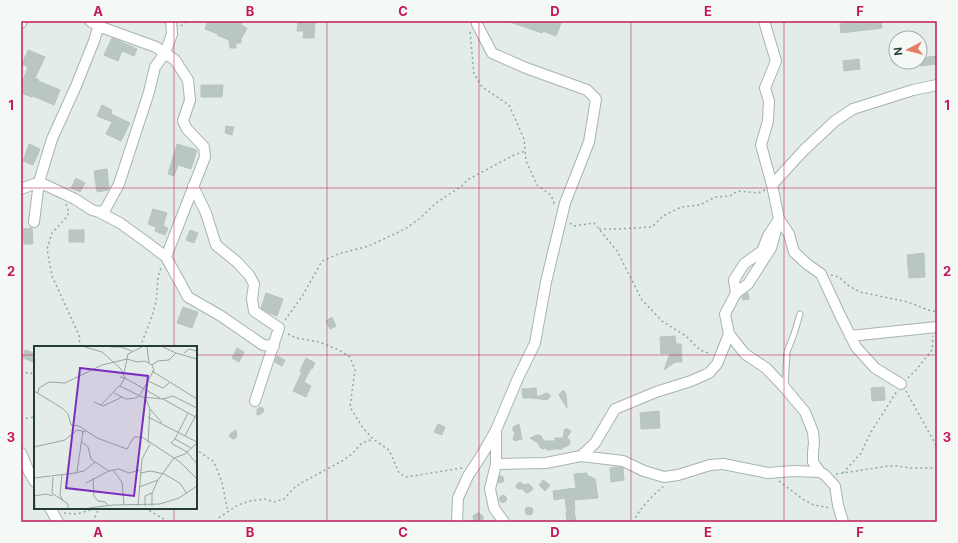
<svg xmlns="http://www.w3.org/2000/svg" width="958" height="543" font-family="Inter,sans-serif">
  <rect width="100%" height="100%" fill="#e4ece8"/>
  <path fill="#bac7c1" stroke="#b7c5be" d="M208,21H243L241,25L247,28L241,39V43H236V48H230L229,40L217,35L218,34L205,29Z
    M298,21H315L314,38H303L304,31H297Z
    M510,21H562L556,36L543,31L542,33L510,22Z
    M869,21H881L882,28L841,33L840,24Z
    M112,38L137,49L134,56L122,51L118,61L104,55Z
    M28,50L45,57L35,78L39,80L38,81L60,90L54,105L33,96L32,97L21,93V79L23,80L28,67L22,64Z
    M937,56V64L920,66V58Z
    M859,59L860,69L844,71L843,61Z
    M201,85H223L222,97H201Z
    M102,105L112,110L111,114L130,123L121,141L106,134L112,122L97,116Z
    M226,126L234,127L232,135L225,133Z
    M29,144L40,149L33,165L23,161Z
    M177,144L197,150L191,169L178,165L174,176L168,174Z
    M107,169L109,188L108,190L97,192L94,171Z
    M76,178L85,183L80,192L71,188Z
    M153,209L167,213L163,226L168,228L165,235L155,231L156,227L148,224Z
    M32,228L33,244H24L23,229Z
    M69,230H84V242H69Z
    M190,230L198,233L194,243L186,240Z
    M924,253L925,277L909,278L907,255Z
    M266,293L283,299L277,316L269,313L261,308Z
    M747,293H748L749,299L743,300L742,296Z
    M183,307L198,312L192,328L177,323Z
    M332,317L336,326L330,329L326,321Z
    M675,336L676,344H681L682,362H675L664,370L670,353L661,354L660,337Z
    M237,348L244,352L239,362L232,358Z
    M25,350L35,353L33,362L23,358Z
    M277,356L285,360L282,366L275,362Z
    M306,358L315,363L312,369L311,368L304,382L311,386L306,397L293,391L302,372L300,371Z
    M884,387L885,400L872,401L871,388Z
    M536,388L537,397L546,393L549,394L551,396L547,400L533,398H534H523L522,389Z
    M562,391H564L566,394L567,408L559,395Z
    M259,407L263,408L264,411L261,414L257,415V410Z
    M659,411L660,428L641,429L640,413Z
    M438,424L445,427L442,435L434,432Z
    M519,424L522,440L521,439L515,441L513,439L515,433L513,431V427Z
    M565,429H567L571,431L570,433L567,437L570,441V443L569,445L562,448V449H555L548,450L549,451L545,448L542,449L540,447L538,443L530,438L537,435H539L541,436L544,441H555V438H563L564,431Z
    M236,430L237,436L236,438L233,439L229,436L231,433Z
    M619,467L623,468L624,480L611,482L610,468Z
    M587,473V475L595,479L598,498L574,500L575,510H574L576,522H567L566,512H567L565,498L554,500L553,491L576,488L574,474Z
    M500,476H502L504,479V481L500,483L498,482Z
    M543,480L550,485L545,491L539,485Z
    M520,482L524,485L528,484L530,485L533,488L531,491L527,493L525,492L523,489H518L516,487L517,484Z
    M499.5 499a3.5 3.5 0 1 1 7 0a3.5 3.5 0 1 1-7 0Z
    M525 511a4 4 0 1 1 8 0a4 4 0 1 1-8 0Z
    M477,513H479L483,516V522H474L473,516Z"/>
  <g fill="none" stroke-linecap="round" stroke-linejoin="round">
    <defs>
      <path id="service" d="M785,387L787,352L794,334L800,314"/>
      <path id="minor" d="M90,21L98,26L156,47L175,60L188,80L190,100L183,121L187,129L204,147L205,157L166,257
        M764,21L776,61L765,88L769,101L768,121L761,145L772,185L779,219L771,248L748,284L736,293L725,314L729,334L745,354L766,368L785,388L805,412L813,432L814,443L813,452V462L820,472L825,475L835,486L838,505L843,522
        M21,23L22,21
        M772,185L804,150L835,121L853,109L913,90L937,85
        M193,186L206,213L216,245L237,262L249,275L254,284L252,299L254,311L279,328L255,401
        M21,189L39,182L52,139L76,86L94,41L100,21
        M99,212L120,223L145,241L166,257L188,297L221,316L263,345L274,346
        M34,222L39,182L75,199L92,210L99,212L105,210L119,184L149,92L155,67L165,53L172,34L171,21
        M736,293L734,280L744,264L762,251L768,236L779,219L789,234L794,252L807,264L821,274L840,315L856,347L875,368L901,384
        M850,336L937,327
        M496,432V464L490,489L494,508L504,522
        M21,453L29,472L35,482
        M581,456L595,443L615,409L656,392L691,381L709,373L717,364L729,334
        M496,464L546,463L581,456L623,461L644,471L664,477L678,475L710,465L723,464L768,473L794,471L820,472
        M50,508L58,522
        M457,522L458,498L468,476L483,453L496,430L518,378L535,343L546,282L565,203L589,142L596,99L587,90L526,68L492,53L477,24V21"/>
    </defs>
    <use href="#service" stroke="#a7b4ae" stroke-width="7"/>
    <use href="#minor" stroke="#a7b4ae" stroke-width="12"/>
    <path stroke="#87ad9e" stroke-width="1.5" stroke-dasharray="2 3" stroke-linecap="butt" d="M181,26L187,21
      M470,32L474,74L482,87L509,105L524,139L526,161L537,185L551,195L555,206
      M66,204L69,212L66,218L52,233L47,249L52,276L79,335L80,347
      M570,223L574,226L594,223L617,251L642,300L662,321L686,336L700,350L711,354
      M599,229H617L652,227L663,216L681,207L700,205L715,197L730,196L738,191L758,193L765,190
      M831,275L839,277L849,286L860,292L908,302L928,310L937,312
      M285,320L303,295L322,261L338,254L369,246L405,229L419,219L436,203L463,185L467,180L514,155L525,151
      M288,334L296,338L319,342L339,350L350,357L355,370L350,407L363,428L373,439L389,450L399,473L406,477L462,468
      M140,347C146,332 152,318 156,302C158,291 156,279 161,268
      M21,371L30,374L35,372
      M908,378L916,370L932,350L933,336
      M906,391L937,447
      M21,419L35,417
      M196,448L197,450L214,462L222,482L228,512
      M843,473L861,453L871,432L897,391
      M836,474L888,466H897L911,468H930L937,467
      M779,481L804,500L814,505L830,508
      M145,508L169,522
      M64,513L77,514L97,508
      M93,522L99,508
      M216,522L220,517L238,505L250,501L265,499L274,502L284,499L294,488L301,483L342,461L352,454L362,443L373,439
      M633,522C640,508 652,496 664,486"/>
    <use href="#service" stroke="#fff" stroke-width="5"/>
    <use href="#minor" stroke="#fff" stroke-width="10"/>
  </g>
  <path fill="none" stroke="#c2185b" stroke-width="1" stroke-opacity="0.55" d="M174,21V347M327,21V522M479,21V522M631,21V522M784,21V522M21,188H937M21,355H35M196,355H937M174,508V522"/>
  <g transform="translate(34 346)">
    <rect width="163" height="163" fill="#e4ece8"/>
    <path fill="none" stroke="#98a6a0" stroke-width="1" d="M51,1L68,6L87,23L91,32L126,52M77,1H87L98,5M108,1L94,8L93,13L103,16L111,15L118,19M113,1L115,17M129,1L142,7M150,7L155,3L163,5M118,25L163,53M86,31L91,32L86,40L108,51L129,53L139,50L163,62M114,35L129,42L135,37M0,45L28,62L34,68L37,79L45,80L63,92L93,103L100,91H108L146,116L163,133M4,47L5,42L15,36L31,37L68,19L93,13L90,27M80,47L92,53L102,52L106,49L120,24L118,19L124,15L135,14L142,7L163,13M111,51L116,63L114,97M129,53L163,72M60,56L69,60L88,51M67,59L86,39M116,63L128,77M154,67L141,93L157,102M114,71L163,96M151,90L163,67M141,93L137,97L153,106L163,118M48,96L54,101L57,113L61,116M0,101L31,94L43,84L52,86M0,124L1,162M79,124L88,136L90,159M43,126L49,85M106,127L117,125L130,128L146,137L153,148M28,128L26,149L29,155M19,131L18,147L34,158V162M0,132L41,127L50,125L61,116L75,125L85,123L95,127L106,124M59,132L60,150L64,155L71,156L74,159M52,137L75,125M105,141L124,134L140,112L151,108L163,97M0,150L12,148L19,150M104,160L108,113L116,98M111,160V150L118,147M118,160V147L124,134M55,162L79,159L126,158L145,152L163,140"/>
    <path fill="#7b2cbf" fill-opacity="0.15" stroke="#7b2cbf" stroke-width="2" d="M46,22L114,30L100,150L32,142Z"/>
    <rect width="163" height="163" fill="none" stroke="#253c34" stroke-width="2"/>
  </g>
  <rect width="958" height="543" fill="none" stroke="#f4f9f6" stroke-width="44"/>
  <g transform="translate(908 50) rotate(263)"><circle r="19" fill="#f4f9f6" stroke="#a1ada8"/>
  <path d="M0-3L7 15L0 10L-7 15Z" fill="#e67e69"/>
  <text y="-6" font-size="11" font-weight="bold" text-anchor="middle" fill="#253c34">N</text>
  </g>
  <rect x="22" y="22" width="914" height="499" fill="none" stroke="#c2185b" stroke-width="1.5"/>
  <g font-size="13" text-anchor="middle" font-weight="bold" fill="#c2185b">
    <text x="98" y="16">A</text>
    <text x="250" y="16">B</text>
    <text x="403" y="16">C</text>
    <text x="555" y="16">D</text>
    <text x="708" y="16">E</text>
    <text x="860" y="16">F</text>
    <text x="11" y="110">1</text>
    <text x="947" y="110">1</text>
    <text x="11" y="276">2</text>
    <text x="947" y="276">2</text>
    <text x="11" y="442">3</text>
    <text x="947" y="442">3</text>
    <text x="98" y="537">A</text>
    <text x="250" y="537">B</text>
    <text x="403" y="537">C</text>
    <text x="555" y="537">D</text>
    <text x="708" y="537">E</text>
    <text x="860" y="537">F</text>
  </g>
</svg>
